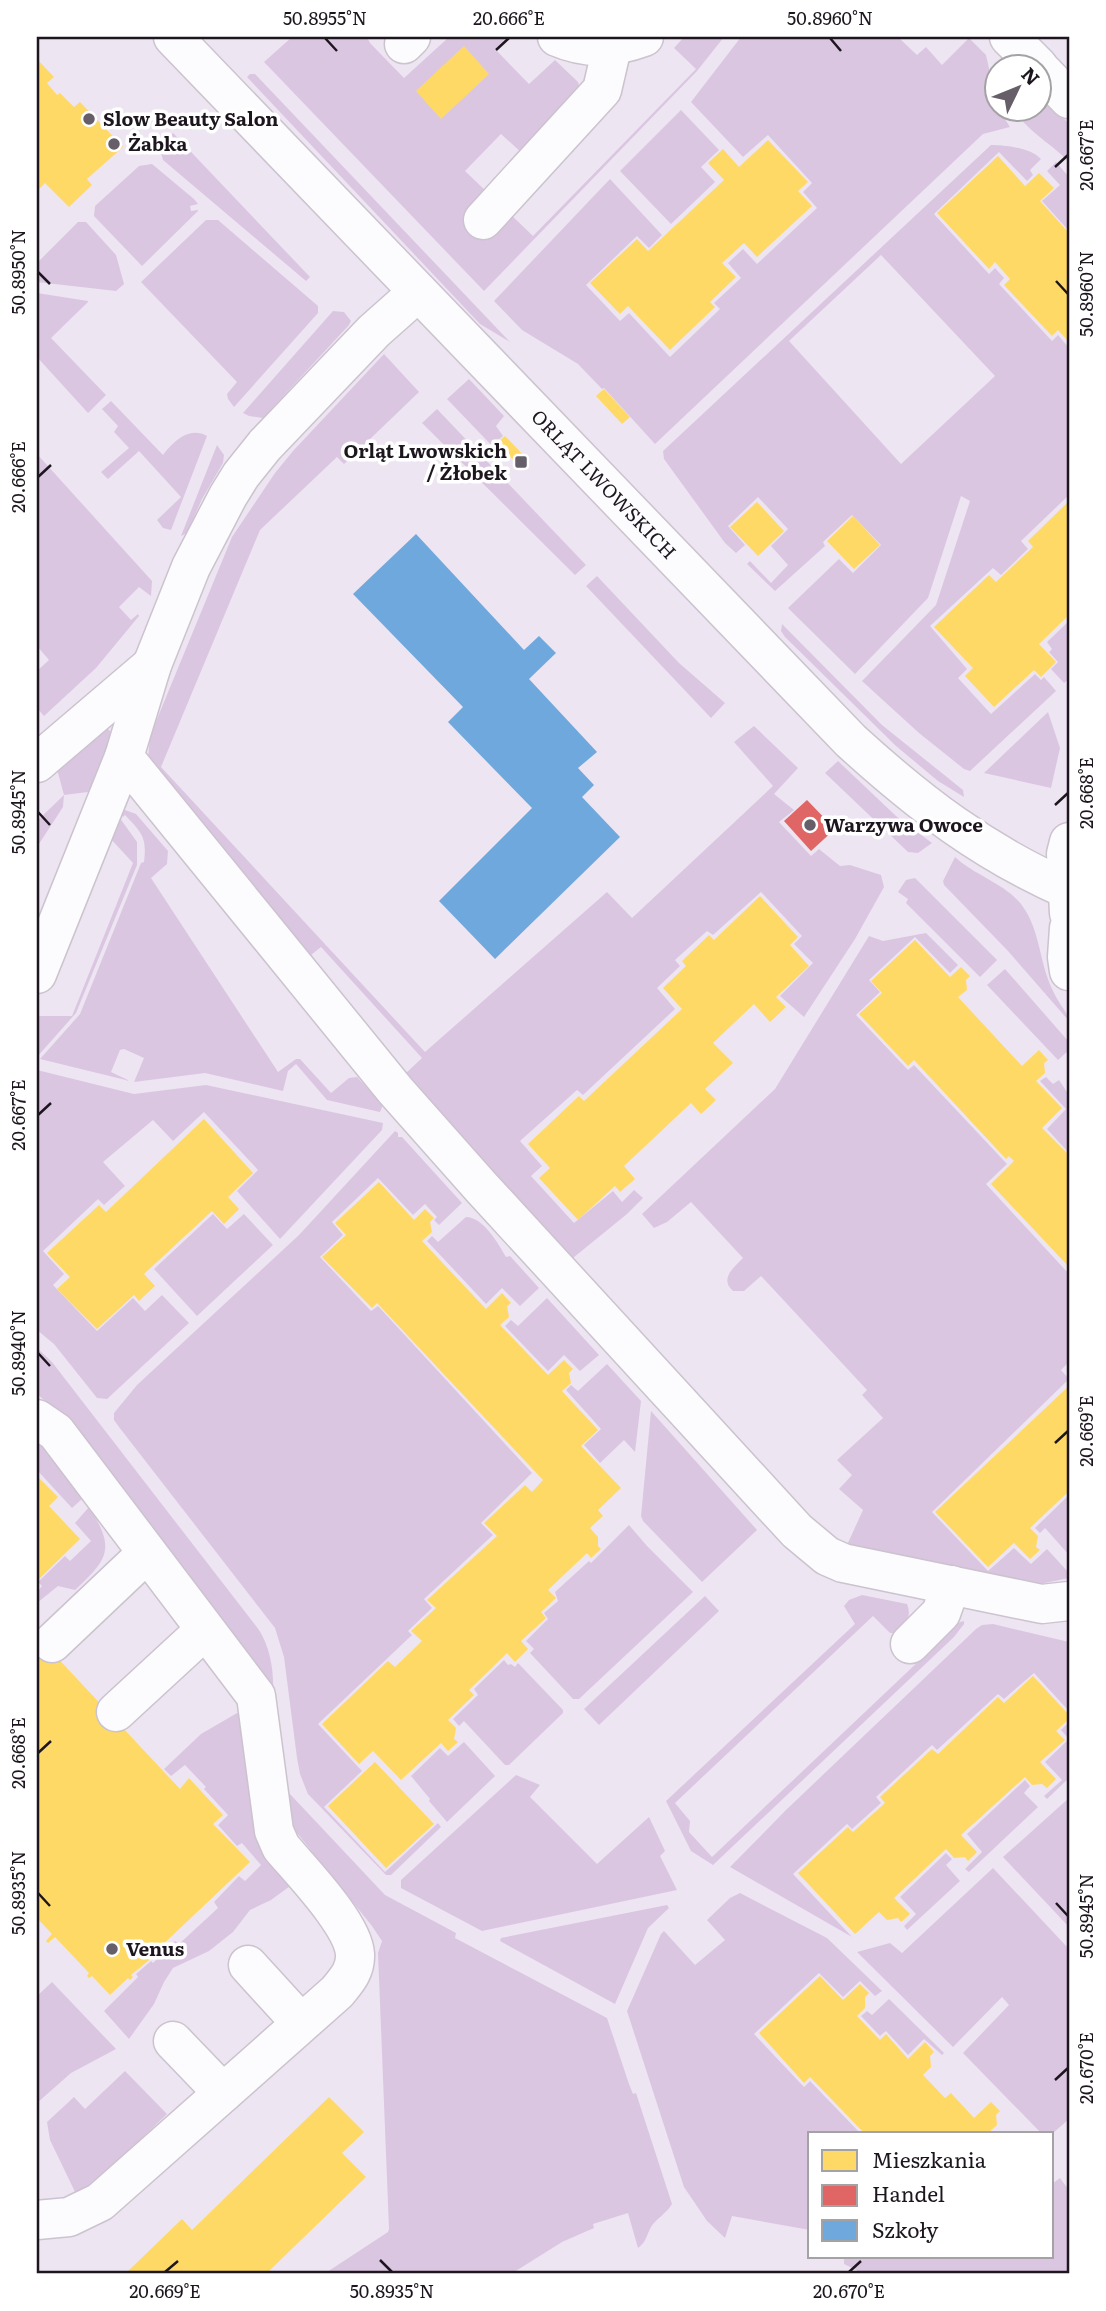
<svg xmlns="http://www.w3.org/2000/svg" width="1106" height="2311" font-family="Literata,serif">
  <rect width="100%" height="100%" fill="#eee5f2"/>
  <path fill="#dbc6e2" fill-rule="evenodd" d="M292,37H367L370,43L404,78L449,37H507L495,49L529,84L555,60L578,82L580,89L523,154L501,134L465,171L533,236L696,69L674,48L684,37H724L697,71L484,291L264,62Z
    M741,37H898L917,55L926,47L942,65L969,38L986,55L998,108L1010,127L983,134L655,444L604,388L602,389L578,364L522,330L494,301L610,179L662,235L649,248L637,236L586,285L620,321L629,313L670,357L720,309L714,303L741,278L728,263L743,249L757,264L817,208L803,192L812,183L768,135L743,157L691,102Z
    M250,74H255L510,342L480,324L247,77Z
    M1040,92L1069,124V162C1051,143 1027,132 1014,109L1040,108Z
    M681,110L719,150L701,167L715,182L671,224L620,171Z
    M173,133L310,277L306,281L163,160L159,146Z
    M991,145C1005,145 1031,148 1041,159L1030,170L1033,175L1027,181L999,152L934,214L989,274L995,268L1004,278L999,284L1052,341L1058,335L1069,348V495L1021,541L1028,549L1001,575L993,568L930,626L967,669L958,678L991,714L1035,674L1041,680L1044,677L1056,691L970,771L964,769L919,733L862,681L936,605L970,501L961,496L928,598L855,674L788,608L839,559L853,573L881,545L852,515L823,542L825,546L775,591L747,564L750,561L771,583L788,565L771,546L788,529L758,497L728,526L745,545L736,553L725,543L664,459L663,451ZM881,255L995,376L901,464L789,341Z
    M1056,162L1069,177V231L1042,201L1060,185L1047,171Z
    M152,164L194,199L198,204L190,206L191,211L198,210V211L142,266L94,216L95,206L139,166Z
    M206,220H218L318,306V313L234,407L228,399L227,394L237,382L141,282Z
    M78,222H86L116,255L124,284L116,291L37,282V263Z
    M37,293L88,301V302L51,338L106,395L88,413L37,357Z
    M333,311L344,312L351,321L349,325L263,418L249,416L243,413Z
    M384,354L419,392L344,464L337,457L260,530L161,767L425,1052L607,892L632,918L773,786L734,742L754,726L798,768L774,794L794,810L779,822L811,856L819,849L840,866L850,865L881,875L884,887L855,939L804,1017L780,996L813,963L794,944L802,936L761,892L713,935L707,931L675,960L680,966L657,988L675,1009L583,1095L577,1090L520,1141L542,1166L531,1176L574,1223L613,1191L622,1202L634,1190L643,1198L627,1214L568,1262L565,1263L406,1073L422,1058L321,947L306,959L258,891L148,759L150,736L232,537L275,473L293,451Z
    M469,379L504,416L496,426L503,436L496,442L501,448L497,451L447,399Z
    M111,401L163,455C173,442 189,426 207,436L171,530L163,528L157,520L181,497L139,451L108,479L101,472L129,448L114,432L118,426L102,409Z
    M437,409L586,565L575,575L422,423Z
    M217,445L224,455L223,463L202,499L187,533L181,536Z
    M37,454L152,581L151,596L139,587L119,607L131,620L138,614L139,616L96,668L44,716L37,708V671L49,660L37,646Z
    M597,576L679,663L725,703L711,718L586,586Z
    M1069,621V679L1064,683L1051,669L1058,662L1049,652L1052,649L1047,642Z
    M782,624L882,725L963,790L964,797L938,781L896,746L785,637L781,631Z
    M1048,712L1060,748L1051,788L984,773Z
    M107,728L113,734L96,791L64,795L63,807L37,847V821L64,795L55,762Z
    M838,761L896,816L932,843L918,853L908,852L825,773Z
    M125,810L136,814L168,851L167,864L151,878L278,1072L296,1059H300L331,1093L349,1078L357,1077L383,1105L380,1112L327,1100L296,1064L288,1071L283,1091L205,1073L134,1082L144,1058L124,1049L120,1050L111,1072L130,1081L40,1059L80,1014L141,863L144,862C147,837 142,833 125,815L123,817L119,813Z
    M117,814L137,842V865L76,1013L37,1057V1016H72L133,863L109,837Z
    M955,857C974,875 1004,883 1021,904C1038,926 1039,954 1048,979C1053,994 1061,1005 1069,1017V1021L1008,951L944,885L943,881Z
    M915,878L997,960L980,977L906,903L908,899L898,892L906,880Z
    M926,933L958,965L950,973L915,937L869,980L880,992L856,1015L908,1070L914,1065L1007,1164L986,1184L1069,1274V1362L1061,1370L1069,1379L932,1512L988,1571L1014,1548L1031,1564L1047,1549L1069,1573V1578L1035,1585L847,1545L863,1510L839,1489L852,1475L837,1460L883,1418L862,1395L867,1390L761,1276L744,1291H733C719,1279 734,1267 743,1258L691,1202L667,1222L654,1228L642,1214L775,1089L869,936L883,941Z
    M1005,969L1069,1042V1050L1058,1060L987,985Z
    M37,1070L134,1094L206,1085L383,1123L382,1130L280,1239L237,1191L258,1170L204,1112L173,1141L153,1120L103,1162L125,1186L104,1205L98,1199L43,1251L64,1274L53,1285L97,1331L133,1298L145,1311L162,1295L189,1323L107,1399L97,1398L54,1344L37,1330Z
    M1046,1077L1053,1084L1059,1080L1069,1095L1068,1152L1047,1129L1066,1109L1040,1081Z
    M395,1131L398,1133V1137H402L462,1203L439,1225L434,1220L437,1217L425,1204L413,1215L378,1178L332,1222L343,1235L320,1257L371,1311L378,1306L532,1473L481,1523L493,1535L424,1599L432,1608L408,1631L412,1635L318,1724L362,1771L324,1807L385,1872L438,1823L441,1827L391,1875H386L308,1794L300,1774L297,1758L284,1657L275,1628L119,1427L114,1420V1413L137,1385L299,1235Z
    M213,1214L227,1229L244,1214L273,1245L197,1316L154,1269Z
    M466,1217C483,1217 498,1243 506,1257L510,1256L539,1288L520,1306L502,1288L486,1304L427,1241L432,1236L438,1242Z
    M547,1298L599,1355L580,1371L564,1355L548,1371L505,1326L511,1320L518,1326Z
    M37,1348L52,1362L259,1630C270,1647 274,1671 273,1691L51,1406L37,1394Z
    M607,1364L641,1401L635,1452L624,1440L600,1463L584,1445L601,1429L566,1390L571,1385L578,1391Z
    M651,1411L757,1530L702,1582L643,1521L641,1516Z
    M37,1439L82,1499L72,1508L37,1470Z
    M1069,1495V1555L1045,1528L1040,1533L1035,1528Z
    M89,1507C116,1549 108,1559 75,1590L58,1586L37,1603V1592L42,1586L38,1582L65,1556L70,1561L91,1541L75,1523Z
    M629,1525L647,1546L693,1592L579,1699H573L530,1653L534,1649L526,1641L548,1619L544,1613L558,1601L555,1592L589,1561L591,1563Z
    M862,1595L907,1604C912,1617 906,1622 899,1633H890L873,1616L675,1803L690,1821L689,1832L712,1857L960,1622L964,1621V1624L954,1637L713,1865L691,1851L666,1801L855,1624L844,1606L849,1600Z
    M705,1596L719,1611L599,1725L584,1709Z
    M993,1624L1069,1642V1707L1067,1709L1034,1673L1004,1699L998,1694L937,1750L932,1745L876,1797L881,1803L852,1829L847,1824L793,1874L852,1937L730,1867L786,1810L976,1629L982,1625Z
    M504,1660L508,1665L511,1664L515,1667L518,1663L563,1710V1713L509,1765H505L464,1721L459,1726L453,1719L478,1695L474,1689Z
    M237,1713L240,1714L293,1884L271,1900L250,1910L233,1932L209,1951L173,1968L164,1982L154,2004L129,2039L104,2011L138,1977L136,1974L151,1961L153,1963L175,1941L179,1944L218,1908L214,1902L239,1876L245,1881L261,1865L242,1843L237,1846L218,1825L228,1815L204,1789L206,1787L185,1765L171,1776L164,1769L201,1734Z
    M1069,1722V1778L1047,1799L1044,1796L1062,1780L1045,1762L1069,1739L1061,1730Z
    M464,1742L495,1776L447,1822L429,1801L430,1799L411,1776L440,1748L448,1756Z
    M516,1775L540,1785L530,1797L597,1864L649,1817L665,1851L660,1856L677,1890L482,1931L401,1888V1880Z
    M1025,1780L1030,1786L1024,1793L1038,1807L969,1872L965,1869L982,1852L967,1834Z
    M289,1793L385,1895L456,1933L455,1938L607,2018L629,2084L633,2094L636,2093L672,2204C667,2213 656,2219 651,2227C646,2236 647,2241 638,2248L628,2213L593,2224L594,2228L562,2242L511,2274H324L388,2232L389,2229L378,1953L382,1941L372,1926L293,1828Z
    M1069,1798V1927L1003,1857Z
    M946,1853L952,1859L946,1865L960,1881L907,1930L904,1926L916,1914L900,1897Z
    M993,1868L1069,1949V2119L1052,2134H1042L963,2053L1009,2005L1002,1997L953,2047L857,1952L890,1943L902,1953Z
    M740,1893L827,1938L882,1991L875,1996L860,1981L843,1997L819,1973L754,2034L804,2087L810,2081L861,2134H810V2230L732,2216L725,2238L707,2221L684,2187L627,2011L661,1934L664,1931L695,1965L725,1940L707,1920L730,1898Z
    M667,1905L669,1908L648,1928L615,2004L500,1941L501,1938Z
    M52,1982L116,2049L71,2073L37,2103V1996Z
    M889,1999L936,2045L944,2053L942,2055L924,2039L908,2055L886,2031L880,2036L861,2016L867,2011L872,2015Z
    M125,2071L167,2114L93,2185L77,2196L50,2140L47,2122L74,2097L85,2109Z
    M1060,2178L1069,2190V2274H864L844,2264V2257H1052V2184Z"/>
  <path fill="#ffd966" d="M464,46L489,74L441,119L416,91Z
    M37,59L54,77L47,83L57,95L60,93L74,107L80,102L123,147L87,179L92,185L69,207L45,183L39,189L37,187Z
    M768,140L808,182L798,191L812,206L757,257L744,243L722,263L736,277L710,302L715,307L670,350L628,306L620,314L590,283L637,239L648,251L724,180L708,163L723,149L739,167Z
    M998,156L1025,186L1039,173L1054,188L1040,201L1069,233V342L1058,330L1052,336L1004,285L1010,279L995,262L989,269L937,213Z
    M604,389L630,417L622,424L596,396Z
    M505,436L530,462L523,470L497,443Z
    M1069,501V615L1039,644L1056,662L1041,677L1034,670L994,707L965,676L973,668L934,627L989,575L996,582L1033,547L1028,541Z
    M757,502L784,531L758,556L730,527Z
    M853,516L880,545L854,569L827,541Z
    M760,896L798,937L790,945L809,966L776,997L786,1007L770,1022L754,1004L713,1043L733,1063L705,1089L716,1100L701,1114L691,1103L624,1166L635,1179L620,1192L615,1186L578,1220L539,1178L550,1168L528,1144L579,1096L584,1101L682,1009L663,988L686,966L682,961L709,935L714,940Z
    M915,940L950,977L961,967L970,976L966,980L967,990L958,997L1022,1066L1039,1050L1048,1060L1044,1063L1045,1073L1036,1081L1062,1108L1042,1128L1069,1155V1267L991,1184L1014,1161L1009,1156L1006,1159L914,1060L908,1066L859,1014L882,993L871,981Z
    M204,1119L253,1173L228,1197L239,1209L224,1224L212,1211L144,1274L155,1286L139,1301L134,1295L97,1329L57,1289L70,1277L47,1253L99,1205L106,1212Z
    M379,1182L414,1220L425,1209L434,1218L430,1222L432,1232L422,1241L486,1309L502,1293L511,1303L507,1306L509,1317L500,1325L548,1375L564,1360L573,1369L569,1373L571,1383L562,1391L598,1430L581,1446L621,1488L598,1510L603,1516L590,1528L598,1537V1546L601,1549L591,1558L587,1553L548,1590L556,1598L541,1612L546,1618L521,1641L528,1649L515,1662L507,1653L469,1690L474,1695L448,1720L456,1728L454,1739L458,1742L448,1751L441,1743L401,1780L373,1751L359,1764L322,1724L388,1661L395,1667L422,1641L411,1631L436,1608L427,1600L497,1536L484,1523L525,1485L532,1492L543,1480L377,1303L372,1308L322,1257L346,1235L335,1223Z
    M1069,1386V1491L1030,1528L1038,1536L1036,1547L1040,1550L1030,1559L1014,1543L988,1567L935,1512Z
    M37,1476L58,1497L49,1506L80,1539L37,1581Z
    M37,1636L180,1789L189,1778L223,1815L213,1824L250,1862L157,1950L159,1952L131,1975L133,1977L130,1980L128,1978L110,1995L92,1976L89,1978L87,1976L89,1973L55,1937L48,1943L46,1941L52,1934L37,1918Z
    M1033,1676L1069,1715V1719L1056,1731L1065,1740L1040,1762L1056,1779L1047,1788L1042,1784L1032,1785L1025,1777L961,1835L977,1852L968,1861L965,1857L954,1858L946,1849L894,1898L910,1914L901,1922L898,1918L887,1920L879,1912L855,1934L798,1873L848,1827L853,1832L885,1803L880,1797L932,1749L938,1754L998,1697L1004,1703Z
    M375,1762L434,1824L386,1868L328,1806Z
    M820,1976L843,2000L860,1984L869,1993L865,1997V2008L857,2016L880,2040L886,2034L908,2059L925,2042L934,2052L930,2056L931,2067L923,2075L945,2098L951,2093L974,2118L991,2102L1000,2111L996,2115L997,2125L987,2134H865L810,2077L804,2083L759,2033Z
    M329,2097L364,2132L342,2153L366,2177L266,2274H125L182,2219L192,2230Z"/>
  <path fill="#e06666" d="M807,800L835,829L811,851L784,821Z"/>
  <path fill="#6fa8dc" d="M416,534L524,650L539,636L556,653L529,679L597,752L578,768L594,785L582,797L620,837L495,959L439,901L532,808L448,722L463,707L353,594Z"/>
  <g fill="none" stroke-linecap="round" stroke-linejoin="round">
    <defs>
      <g id="minor">
        <path id="s1" d="M173,37L851,741C919,803 984,853 1069,890"/>
        <path d="M557,37C587,50 614,48 644,37"/>
        <path d="M1009,37L1038,66"/>
        <path d="M404,44L411,37"/>
        <path d="M1040,69L1069,99"/>
        <path d="M483,220L602,90L612,47"/>
        <path d="M124,757L395,1090L481,1187L797,1531L827,1556L843,1563L1042,1604L1069,1601"/>
        <path d="M37,763L152,665"/>
        <path d="M1069,913L1066,854L1069,842"/>
        <path d="M1069,928L1067,957L1069,971"/>
        <path d="M37,974L124,757L152,665L191,567L228,496L241,475L265,445L374,331L418,292"/>
        <path d="M37,1419L56,1432L256,1696L274,1831L281,1847C301,1871 353,1924 355,1954C356,1970 347,1980 337,1992L100,2202L69,2217L37,2220"/>
        <path d="M52,1643L147,1553"/>
        <path d="M910,1644L941,1613L951,1585"/>
        <path d="M116,1712L205,1630"/>
        <path d="M248,1965L301,2023"/>
        <path d="M173,2041L223,2093"/>
      </g>
    </defs>
    <use href="#minor" stroke="#cbc3ce" stroke-width="41"/>
    <use href="#minor" stroke="#fcfbfd" stroke-width="38"/>
  </g>
  <path fill="none" stroke="#1d161e" stroke-width="2.5" d="M325,38L337,51M830,38L841,51M496,50L509,38M1055,167L1068,155M38,272L50,284M1056,281L1068,294M38,477L51,465M1055,805L1068,793M38,812L50,825M38,1115L51,1103M38,1353L50,1366M1055,1443L1068,1431M38,1753L51,1741M38,1893L50,1906M1056,1903L1068,1916M1055,2080L1068,2068M380,2260L392,2272M165,2272L178,2261M849,2272L861,2261"/>
  <g fill="#665e68" stroke="#fff" stroke-width="2.5">
    <circle cx="89" cy="119" r="7"/>
    <circle cx="114" cy="144" r="7"/>
    <rect x="514" y="455" width="14" height="14" rx="3.5"/>
    <circle cx="810" cy="825" r="7"/>
    <circle cx="112" cy="1949" r="7"/>
  </g>
  <g text-anchor="middle" stroke-width="7" stroke-linejoin="round" paint-order="stroke">
    <g font-size="19" font-weight="bold" fill="#1d161e" stroke="#fff" text-anchor="start">
      <text x="103" y="126">Slow Beauty Salon</text>
      <text x="128" y="151">Żabka</text>
      <text x="507" y="458" text-anchor="end">Orląt Lwowskich<tspan x="507" dy="22">/ Żłobek</tspan></text>
      <text x="824" y="832">Warzywa Owoce</text>
      <text x="126" y="1956">Venus</text>
    </g>
    <g font-size="19" fill="#1d161e" stroke="#fff">
      <text dy="7" stroke="none"><textPath href="#s1" startOffset="621">ORLĄT LWOWSKICH</textPath></text>
    </g>
  </g>
  <rect width="1106" height="2311" fill="none" stroke="#ffffff" stroke-width="77"/>
  <rect x="808" y="2132" width="245" height="126" fill="#ffffff" stroke="#a5a2a5" stroke-width="2"/>
  <rect x="822" y="2150" width="35" height="21" fill="#ffd966" stroke="#a5a2a5" stroke-width="2"/>
  <text x="872" y="2168" font-size="21" fill="#1d161e">Mieszkania</text>
  <rect x="822" y="2185" width="35" height="21" fill="#e06666" stroke="#a5a2a5" stroke-width="2"/>
  <text x="872" y="2202" font-size="21" fill="#1d161e">Handel</text>
  <rect x="822" y="2220" width="35" height="21" fill="#6fa8dc" stroke="#a5a2a5" stroke-width="2"/>
  <text x="872" y="2238" font-size="21" fill="#1d161e">Szkoły</text>
  <g transform="translate(1018 88) rotate(47)"><circle r="33" fill="#ffffff" stroke="#a5a2a5" stroke-width="2"/>
  <path d="M0-5L12 26L0 18L-12 26Z" fill="#665e68"/>
  <text y="-10" font-size="19" font-weight="bold" text-anchor="middle" fill="#1d161e">N</text>
  </g>
  <rect x="38" y="38" width="1030" height="2234" fill="none" stroke="#1d161e" stroke-width="2.5"/>
  <g font-size="18" text-anchor="middle" fill="#1d161e">
    <text x="325" y="25">50.8955°N</text>
    <text x="509" y="25">20.666°E</text>
    <text x="830" y="25">50.8960°N</text>
    <text transform="translate(1087 155) rotate(-90)" y="6">20.667°E</text>
    <text transform="translate(19 272) rotate(-90)" y="6">50.8950°N</text>
    <text transform="translate(1087 294) rotate(-90)" y="6">50.8960°N</text>
    <text transform="translate(19 477) rotate(-90)" y="6">20.666°E</text>
    <text transform="translate(1087 793) rotate(-90)" y="6">20.668°E</text>
    <text transform="translate(19 812) rotate(-90)" y="6">50.8945°N</text>
    <text transform="translate(19 1115) rotate(-90)" y="6">20.667°E</text>
    <text transform="translate(19 1353) rotate(-90)" y="6">50.8940°N</text>
    <text transform="translate(1087 1431) rotate(-90)" y="6">20.669°E</text>
    <text transform="translate(19 1753) rotate(-90)" y="6">20.668°E</text>
    <text transform="translate(19 1893) rotate(-90)" y="6">50.8935°N</text>
    <text transform="translate(1087 1916) rotate(-90)" y="6">50.8945°N</text>
    <text transform="translate(1087 2068) rotate(-90)" y="6">20.670°E</text>
    <text x="165" y="2298">20.669°E</text>
    <text x="392" y="2298">50.8935°N</text>
    <text x="849" y="2298">20.670°E</text>
  </g>
</svg>
